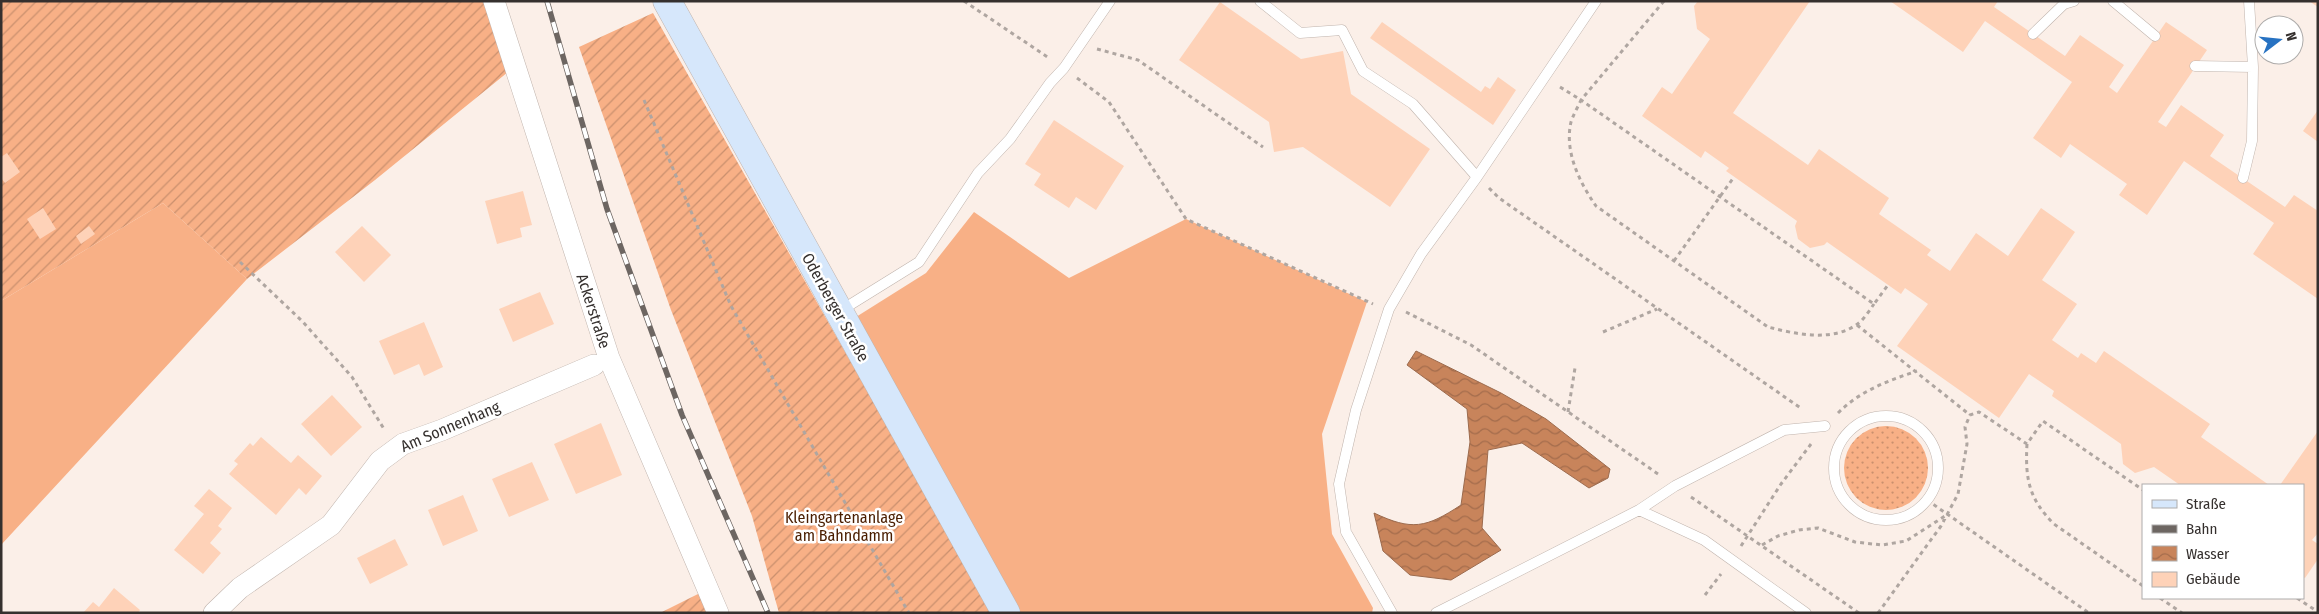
<svg xmlns="http://www.w3.org/2000/svg" width="2319" height="614" font-family="'Fira Sans Condensed',sans-serif">
  <defs>
    <pattern id="park-dots" width="8" height="8" patternUnits="userSpaceOnUse" patternTransform="scale(1.25)"><rect width="8" height="8" fill="#f8b086"/><path d="M2 2h.1M6 6h.1" fill="none" stroke="#ca906e" stroke-width="1.8" stroke-linecap="round"/></pattern>
    <pattern id="garden-furrows" width="10" height="10" patternUnits="userSpaceOnUse" patternTransform="scale(1.25)"><rect width="10" height="10" fill="#f8b086"/><path d="M-1 1l2-2M0 10L10 0M9 11l2-2" fill="none" stroke="#ca906e"/></pattern>
    <pattern id="water-waves" width="16" height="10" patternUnits="userSpaceOnUse" patternTransform="scale(1.25)"><rect width="16" height="10" fill="#c8845b"/><path d="M0 5q4-4 8 0t8 0" fill="none" stroke="#a36c4c"/></pattern>
  </defs>
  <rect width="100%" height="100%" fill="#fbefe8"/>
  <path fill="#f8b086" d="M163,203L247,279L1,545V301Z
    M974,212L1069,278L1186,219L1367,302L1322,434L1332,534L1373,608L1372,613H1019L856,317L926,273Z"/>
  <path fill="url(#park-dots)" d="M1844 468a42 42 0 1 1 84 0a42 42 0 1 1-84 0Z"/>
  <path fill="url(#garden-furrows)" d="M1,1H483L508,72L375,180L247,279L163,203L1,301Z
    M653,13L993,613H779L752,516L671,310L579,47Z
    M700,593L709,613H660Z"/>
  <path fill="url(#water-waves)" stroke="#9c6b4e" d="M1416,351L1501,393L1546,419L1610,469L1608,478L1589,488L1522,443L1488,450L1482,528L1501,550L1451,580L1410,575L1383,551L1374,513C1412,531 1426,528 1461,505L1470,442L1467,409L1407,365Z"/>
  <path fill="#fed2b8" d="M1698,1H1810L1733,113L1808,165L1819,149L1889,198L1879,214L1931,250L1927,255L1950,271L1976,233L2008,256L2041,208L2075,232L2042,280L2077,304L2052,340L2078,358L2081,353L2096,363L2104,351L2210,424L2201,437L2269,485H2180L2154,467L2135,473L2123,464L2121,444L2052,396L2054,391L2029,374L1999,418L1897,346L1928,304L1905,288L1901,294L1827,242L1824,245L1810,248L1798,239L1795,226L1797,221L1726,171L1729,168L1705,151L1701,158L1642,116L1662,87L1672,94L1710,39L1697,29L1694,6Z
    M1890,1H1998L1994,7L2065,56L2080,35L2124,65L2109,87L2117,93L2166,22L2207,50L2158,122L2166,127L2181,105L2224,135L2210,156L2285,207L2294,195L2318,211V299L2253,254L2274,223L2184,161L2147,215L2119,195L2127,184L2070,144L2061,158L2033,138L2072,82L1985,21L1963,52Z
    M2309,1H2318V7Z
    M1220,2L1301,59L1343,51L1351,94L1430,149L1390,207L1303,147L1274,152L1269,122L1179,60Z
    M1382,22L1481,92L1485,86L1490,89L1498,77L1516,90L1493,125L1370,38Z
    M2318,110V142L2303,131Z
    M1054,120L1124,166L1096,210L1076,197L1069,208L1034,185L1041,174L1025,164Z
    M7,153L20,172L5,183L1,178V157Z
    M523,191L532,225L520,228L522,237L497,244L485,201Z
    M43,208L56,229L40,239L27,219Z
    M89,226L95,234L81,244L76,236Z
    M362,226L391,255L364,282L335,252Z
    M540,292L554,324L513,342L499,309Z
    M424,322L443,367L424,376L419,364L394,375L379,341Z
    M332,395L362,427L331,456L301,424Z
    M601,423L622,475L576,494L554,444Z
    M2318,431V533L2312,540L2318,544V559L2305,578L2303,577V485H2280Z
    M261,437L291,463L298,455L322,476L306,495L299,488L276,515L229,474L238,464L234,461L250,443L253,446Z
    M532,462L549,500L509,517L492,479Z
    M209,489L232,508L218,526L222,529L210,543L221,553L203,574L174,550L204,514L194,506Z
    M463,495L478,531L443,546L428,510Z
    M395,539L408,565L370,584L357,558Z
    M114,588L140,610L138,613H83L93,602L99,607Z"/>
  <g fill="none" stroke-linecap="round" stroke-linejoin="round">
    <defs>
      <path id="lane" d="M1260,1L1300,33L1342,30L1363,71L1413,104L1477,177
        M2113,1L2155,36
        M2033,34L2064,4L2074,1
        M2195,66L2253,67
        M2243,178L2252,141L2253,67L2249,1
        M840,311L919,262L978,173L1010,139L1050,83L1064,68L1110,1
        M1834 468a52 52 0 1 1 104 0a52 52 0 1 1-104 0Z
        M1639,510L1675,486L1784,430L1825,426
        M1392,613L1346,532L1339,484L1356,410L1389,309L1421,254L1477,177L1596,1
        M1436,613L1639,510L1704,540L1806,613"/>
      <path id="street" d="M494,1L609,358L718,613
        M214,613L240,588L331,525L380,461L403,444L442,430L594,365"/>
      <path id="secondary" d="M667,1L1006,613"/>
    </defs>
    <use href="#lane" stroke="#c0b4ad" stroke-width="11"/>
    <use href="#street" stroke="#c0b4ad" stroke-width="22"/>
    <use href="#secondary" stroke="#c0b4ad" stroke-width="29"/>
    <path stroke="#afa6a1" stroke-width="3" stroke-dasharray="4 4" stroke-linecap="butt" d="M964,1L1049,58
      M1664,1L1581,100L1874,304L1888,285
      M1097,49L1138,60L1263,147
      M1077,78L1109,102L1186,219L1373,304
      M1560,87L1581,100C1578,107 1573,115 1571,122C1564,152 1580,183 1596,206L1768,327C1795,334 1831,342 1856,325C1863,321 1869,311 1874,304
      M644,100L731,306L909,613
      M1489,188L1499,198L1802,409
      M1674,261L1734,177
      M240,262L303,322L352,377L384,429
      M1406,312L1471,345L1661,476
      M1857,325L1970,415
      M1603,332L1657,309
      M1568,412L1575,368
      M1838,413C1860,391 1887,381 1917,371
      M2027,444C2025,479 2029,499 2054,524L2143,586
      M1691,497L1859,613
      M1927,500L2089,613
      M1762,545L1778,536L1799,530L1818,528L1855,542L1882,545L1906,541L1945,516
      M1741,546L1781,484L1811,444
      M1705,595L1721,574
      M2160,598L2182,613
      M2297,598L2318,612
      M1878,613L1941,526L1958,494L1967,444L1965,427L1970,415L1979,412L2027,444L2043,421L2143,490"/>
    <use href="#lane" stroke="#fff" stroke-width="10"/>
    <use href="#street" stroke="#fff" stroke-width="21"/>
    <use href="#secondary" stroke="#d6e7fb" stroke-width="28"/>
    <defs>
      <path id="rail" d="M547,1L607,209L682,415L768,613"/>
    </defs>
    <use href="#rail" stroke="#6d6662" stroke-width="5.5"/>
    <use href="#rail" stroke="#fff" stroke-width="4" stroke-dasharray="11" stroke-linecap="butt"/>
  </g>
  <g text-anchor="middle" stroke-width="5" stroke-linejoin="round" paint-order="stroke">
    <g font-size="16" fill="#35302e" stroke="#fff">
      <text transform="translate(836 307) rotate(61)" y="6">Oderberger Straße</text>
      <text transform="translate(594 311) rotate(72)" y="6">Ackerstraße</text>
      <text transform="translate(450 426) rotate(-23)" y="6">Am Sonnenhang</text>
    </g>
    <g font-size="16" fill="#4a1e00" stroke="#fff">
      <text x="844" y="523">Kleingartenanlage<tspan x="844" dy="18">am Bahndamm</tspan></text>
    </g>
  </g>
  <rect width="2319" height="614" fill="none" stroke="#35302e" stroke-width="5"/>
  <rect x="2142" y="484" width="162" height="115" fill="#ffffff" stroke="#aeacab"/>
  <rect x="2152" y="500" width="25" height="8" fill="#d6e7fb" stroke="#aeacab"/>
  <text x="2186" y="509" font-size="15" fill="#35302e">Straße</text>
  <rect x="2152" y="525" width="25" height="8" fill="#6d6662" stroke="#aeacab"/>
  <text x="2186" y="534" font-size="15" fill="#35302e">Bahn</text>
  <rect x="2152" y="546" width="25" height="15" fill="url(#water-waves)" stroke="#aeacab"/>
  <text x="2186" y="559" font-size="15" fill="#35302e">Wasser</text>
  <rect x="2152" y="572" width="25" height="15" fill="#fed2b8" stroke="#aeacab"/>
  <text x="2186" y="584" font-size="15" fill="#35302e">Gebäude</text>
  <g transform="translate(2279 40) rotate(74)"><circle r="24" fill="#ffffff" stroke="#aeacab"/>
  <path d="M0-4L9 19L0 12L-9 19Z" fill="#2772c2"/>
  <text y="-8" font-size="14" font-weight="bold" text-anchor="middle" fill="#35302e">N</text>
  </g>
</svg>
